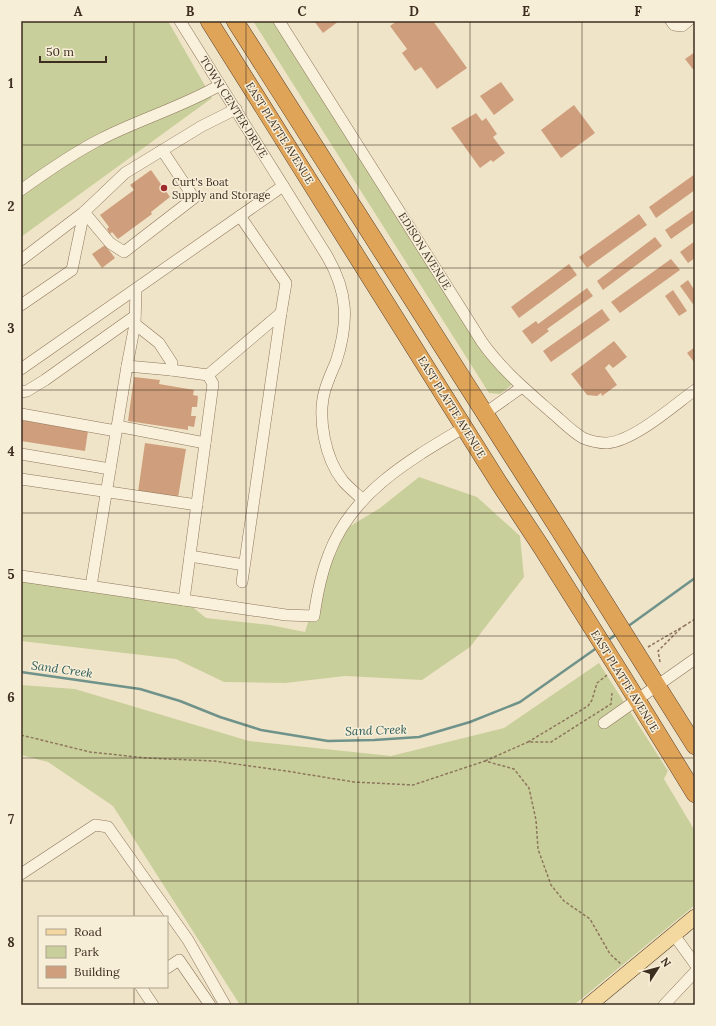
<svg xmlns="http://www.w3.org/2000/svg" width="716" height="1026" viewBox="0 0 716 1026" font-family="Lora,serif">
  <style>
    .green { fill: #c9cf9b }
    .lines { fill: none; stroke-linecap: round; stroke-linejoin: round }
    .stream { stroke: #6f938a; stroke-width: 2.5 }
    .building { fill: #cf9f7d }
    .minor-casing { stroke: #8d765c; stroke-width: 12 }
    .major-casing { stroke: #5b4430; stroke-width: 16 }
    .highway-casing { stroke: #5b4430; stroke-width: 18 }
    .path { stroke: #8d765c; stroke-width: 1.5; stroke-dasharray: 3 2; stroke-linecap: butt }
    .minor { stroke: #faf1dc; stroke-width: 11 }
    .major { stroke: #f3d9a0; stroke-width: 15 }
    .highway { stroke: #e0a458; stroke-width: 17 }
    .highway-bridge-casing { stroke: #5b4430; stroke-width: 18; stroke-linecap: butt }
    .highway-bridge { stroke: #e0a458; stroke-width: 17 }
    .grid { fill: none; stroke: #3d2e20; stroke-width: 1; stroke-opacity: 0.55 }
    .poi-dot { fill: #9e2a2b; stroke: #f7eed8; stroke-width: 1.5 }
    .labels { text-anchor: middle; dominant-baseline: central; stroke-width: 3; stroke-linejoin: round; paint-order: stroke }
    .street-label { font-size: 11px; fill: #3d2e20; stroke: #f7eed8 }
    .poi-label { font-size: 11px; fill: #3d2e20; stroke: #f7eed8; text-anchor: start }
    .water-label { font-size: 12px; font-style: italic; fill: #2f5d5a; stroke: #f7eed8 }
    .neatline { fill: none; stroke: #3d2e20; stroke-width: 1.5 }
    .grid-label { font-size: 13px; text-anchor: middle; font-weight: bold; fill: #3d2e20 }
  </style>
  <rect width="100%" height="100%" fill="#f0e4c8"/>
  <g class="green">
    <polygon points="21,21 168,21 212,98 21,237"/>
    <polygon points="253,21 276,21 513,384 500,394 489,393"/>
    <polygon points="419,477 477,497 520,536 524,577 470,647 422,680 345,676 285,683 224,682 176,659 21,641 21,576 184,600 206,618 270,625 305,632 319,587 339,533 380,508"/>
    <polygon points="599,663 668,771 664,779 695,831 695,905 574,1005 240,1005 113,806 48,762 21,755 21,685 75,689 249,741 391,756 504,728"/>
  </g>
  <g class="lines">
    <g class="stream">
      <polyline points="627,627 695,578"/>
      <polyline points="607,641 618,633"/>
      <polyline points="21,672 140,689 180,701 220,717 261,730 328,741 374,740 419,737 470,722 520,702 598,647"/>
    </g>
  </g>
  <g class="building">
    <polygon points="314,21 339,21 323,33"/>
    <polygon points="397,21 433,21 467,68 437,89 421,67 415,71 402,53 407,49 390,26"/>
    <polygon points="695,52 695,72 685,59"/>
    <polygon points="501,82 514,100 494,115 480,96"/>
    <polygon points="574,105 595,133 561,158 541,130"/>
    <polygon points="476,113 482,121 486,118 497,134 493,137 505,153 493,162 491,160 480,168 451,128"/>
    <polygon points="151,170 170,197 151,212 152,214 118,239 112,232 110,234 107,229 109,227 100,215 134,190 130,185"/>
    <polygon points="695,174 695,190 656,218 649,207"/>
    <polygon points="695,209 695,222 671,239 665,230"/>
    <polygon points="639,214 647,225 587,268 579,257"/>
    <polygon points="655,237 662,246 603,290 597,281"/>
    <polygon points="695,241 695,258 688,263 680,252"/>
    <polygon points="105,245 115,258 102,268 92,254"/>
    <polygon points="671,259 680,270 620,313 611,302"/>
    <polygon points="569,264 577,275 519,318 511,307"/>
    <polygon points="688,280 695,291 695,307 680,286"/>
    <polygon points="587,288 593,296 547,329 549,331 532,344 522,331 536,321 538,324"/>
    <polygon points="673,290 687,311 679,316 665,296"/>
    <polygon points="602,309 610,320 551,362 543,351"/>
    <polygon points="614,341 627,357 613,368 609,364 605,368 617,385 602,396 601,393 597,396 587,395 571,374"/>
    <polygon points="695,347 695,361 694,362 687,353"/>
    <polygon points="134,377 160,380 159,384 194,390 193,395 198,396 197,407 192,407 191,416 196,416 194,427 188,426 188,430 128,421"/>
    <polygon points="21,420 88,431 85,451 21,441"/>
    <polygon points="145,443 186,449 178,498 138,492"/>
  </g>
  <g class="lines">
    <g class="minor-casing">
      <g id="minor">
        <path d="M180 21 327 256C348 292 349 322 336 362 332 371 328 380 325 390 317 417 325 459 343 481 349 488 357 494 363 500"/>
        <path d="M279 21 482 342C501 369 526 390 550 411 561 420 571 431 583 438 590 441 600 443 607 443 634 441 673 406 695 390"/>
        <polyline points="671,21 674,25 682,26 688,21"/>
        <path d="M21 190C46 172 73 153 101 139 140 119 182 107 220 85"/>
        <polyline points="84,212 110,243 124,252 194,198 162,150"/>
        <polyline points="240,216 286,283 281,313"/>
        <polyline points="21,260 84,212 125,173 202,126 236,109"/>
        <polyline points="136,289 135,324 159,343 172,363 171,370"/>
        <polyline points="21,305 72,270 84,212"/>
        <polyline points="127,366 135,324"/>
        <polyline points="21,369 283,186"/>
        <polyline points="208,375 281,313 242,582"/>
        <polyline points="21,392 27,391 45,380 135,316"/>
        <polyline points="21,414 116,431"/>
        <polyline points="484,414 522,387"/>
        <polyline points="117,426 205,443"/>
        <polyline points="21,454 110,469"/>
        <polyline points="21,479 197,505"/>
        <polyline points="190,556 244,565"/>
        <path d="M21 576 286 615 314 616C317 595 321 574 329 554 352 492 411 459 465 427"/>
        <polyline points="91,586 127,366 171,370 208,375 213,384 184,600"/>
        <polyline points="604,723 695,659"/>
        <polyline points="21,874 95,825 108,827 188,940 225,1005"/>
        <polyline points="674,935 695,964"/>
        <polyline points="167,968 179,960 210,1005"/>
        <polyline points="141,987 153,1005"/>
        <polyline points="664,1005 695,972"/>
      </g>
    </g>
    <g class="major-casing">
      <polyline id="major" points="589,1005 695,917"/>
    </g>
    <g class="highway-casing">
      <g id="highway">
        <polyline points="209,21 499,483 540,545"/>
        <polyline points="235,21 561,533"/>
        <polyline points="644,665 695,746"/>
        <polyline points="623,677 695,794"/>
      </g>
    </g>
    <g class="path">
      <polyline points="684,626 695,619"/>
      <polyline points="648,647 684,626"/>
      <polyline points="660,662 658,651 681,628"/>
      <polyline points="607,675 597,683 592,700 588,706 528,742 551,742 611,704 612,693"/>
      <polyline points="21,735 90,752 146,758 214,761 286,771 354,782 413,785 485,761 514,769 529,788 536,820 538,849 551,885 564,901 590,919 610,954 621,964"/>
      <polyline points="485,761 528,742"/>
    </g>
    <use href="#minor" class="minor"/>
    <use href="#major" class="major"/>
    <use href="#highway" class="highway"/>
    <g class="highway-bridge-casing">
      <g id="highway-bridge">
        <polyline points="561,533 644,665"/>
        <polyline points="540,545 623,677"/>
      </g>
    </g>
    <use href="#highway-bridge" class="highway-bridge"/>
  </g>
  <path class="grid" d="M134 21V917M246 21V1005M358 21V1005M470 21V1005M582 21V1005M21 145H695M21 268H695M21 390H695M21 513H695M21 636H695M21 758H695M21 881H695M134 987V1005"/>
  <circle class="poi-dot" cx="164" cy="188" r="4"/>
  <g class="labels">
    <g class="street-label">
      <text transform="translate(234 107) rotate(58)">TOWN CENTER DRIVE</text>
      <text transform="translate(280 133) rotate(58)">EAST PLATTE AVENUE</text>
      <text transform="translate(425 251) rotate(58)">EDISON AVENUE</text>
      <text transform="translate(452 407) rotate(58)">EAST PLATTE AVENUE</text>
      <text transform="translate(625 681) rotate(58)">EAST PLATTE AVENUE</text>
    </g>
    <g class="poi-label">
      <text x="172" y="182">Curt's Boat<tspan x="172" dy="13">Supply and Storage</tspan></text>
    </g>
    <g class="water-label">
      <text transform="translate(62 669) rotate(8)">Sand Creek</text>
      <text transform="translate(376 730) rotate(-2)">Sand Creek</text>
    </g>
  </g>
  <rect width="716" height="1026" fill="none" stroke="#f7eed8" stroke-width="44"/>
  <rect x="38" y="916" width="130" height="72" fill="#f7eed8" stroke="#ada18e"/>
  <rect x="46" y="929" width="20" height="6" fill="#f3d9a0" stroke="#ada18e"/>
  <text x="74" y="936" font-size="12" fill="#3d2e20">Road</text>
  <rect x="46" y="946" width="20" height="12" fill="#c9cf9b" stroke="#ada18e"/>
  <text x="74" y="956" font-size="12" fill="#3d2e20">Park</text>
  <rect x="46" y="966" width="20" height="12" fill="#cf9f7d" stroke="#ada18e"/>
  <text x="74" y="976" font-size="12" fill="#3d2e20">Building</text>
  <g transform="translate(658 968) rotate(54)" stroke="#f7eed8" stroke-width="3" paint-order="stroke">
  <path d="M0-3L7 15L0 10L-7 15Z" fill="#3d2e20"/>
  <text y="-6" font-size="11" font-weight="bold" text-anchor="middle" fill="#3d2e20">N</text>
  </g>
  <path d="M40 56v6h66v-6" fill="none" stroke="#3d2e20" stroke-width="2"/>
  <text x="46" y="56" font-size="12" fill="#3d2e20" stroke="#f7eed8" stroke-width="3" paint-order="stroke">50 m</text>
  <rect x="22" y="22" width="672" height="982" class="neatline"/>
  <g class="grid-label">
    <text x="78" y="16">A</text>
    <text x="190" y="16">B</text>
    <text x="302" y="16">C</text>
    <text x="414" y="16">D</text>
    <text x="526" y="16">E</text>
    <text x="638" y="16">F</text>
    <text x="11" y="88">1</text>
    <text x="11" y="211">2</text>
    <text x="11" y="333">3</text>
    <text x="11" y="456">4</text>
    <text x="11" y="579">5</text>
    <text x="11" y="702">6</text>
    <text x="11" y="824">7</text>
    <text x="11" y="947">8</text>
  </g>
</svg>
